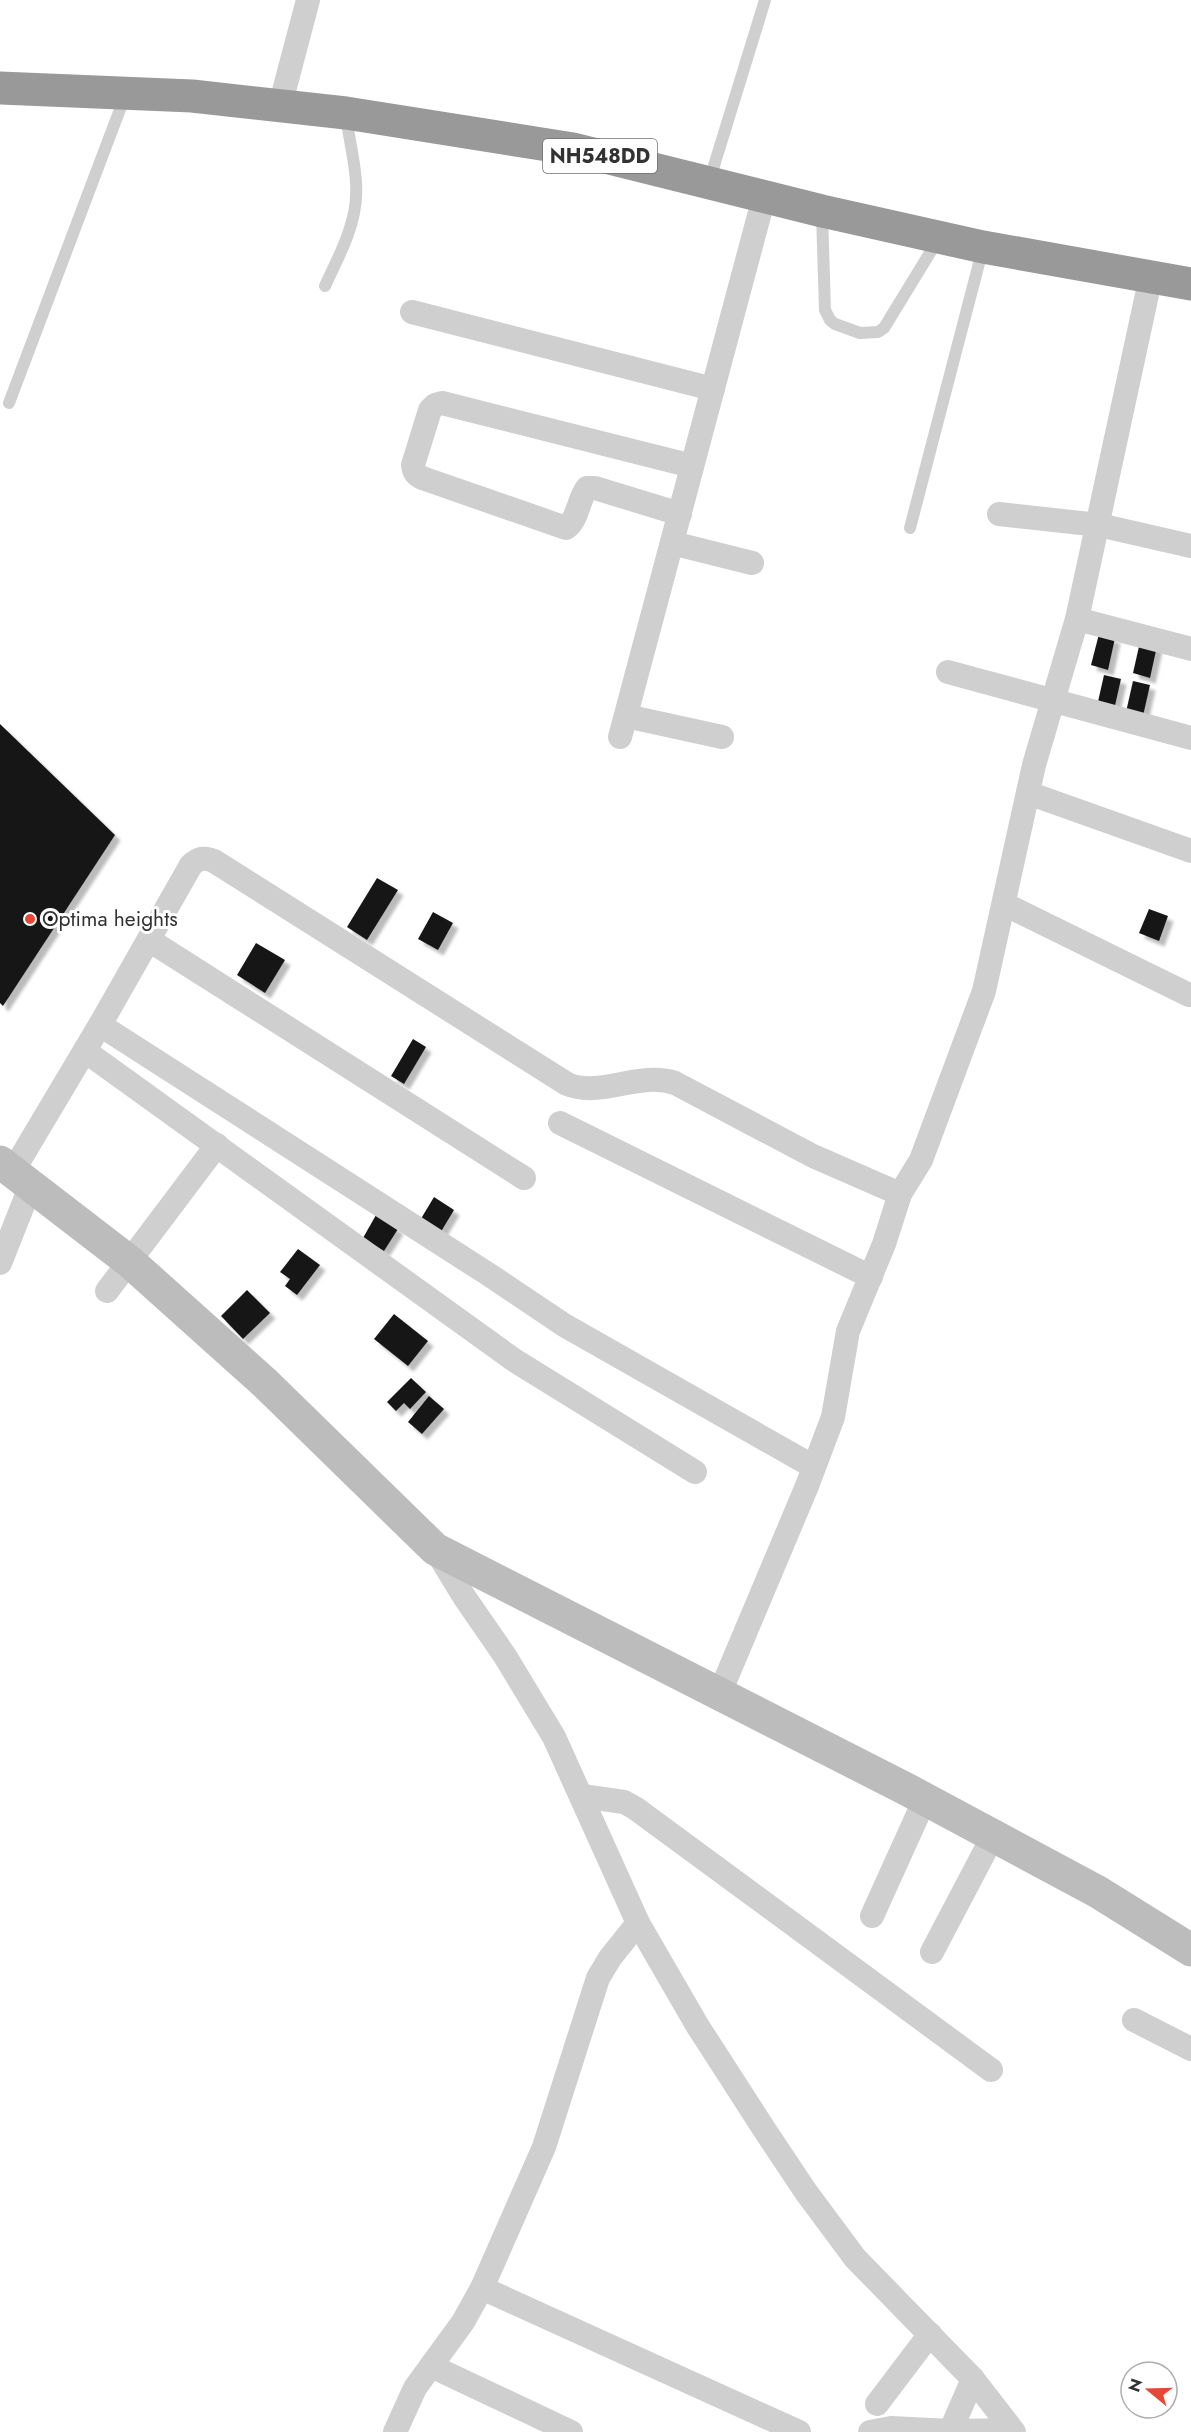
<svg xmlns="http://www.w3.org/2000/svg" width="1191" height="2432" viewBox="0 0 1191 2432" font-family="Jost,sans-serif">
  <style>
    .building { fill: #191919; filter: url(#shadow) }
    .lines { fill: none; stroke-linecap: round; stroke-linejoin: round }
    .lane { stroke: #cfcfcf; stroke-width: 12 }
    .street { stroke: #cfcfcf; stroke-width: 24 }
    .secondary { stroke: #bcbcbc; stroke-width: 33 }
    .highway { stroke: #999; stroke-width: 33 }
    .poi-dot { fill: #e74736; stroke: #fff; stroke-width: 2 }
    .labels { text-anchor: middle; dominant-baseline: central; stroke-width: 6; stroke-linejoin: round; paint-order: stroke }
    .shield { fill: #fff; stroke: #707070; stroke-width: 1.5 }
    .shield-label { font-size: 20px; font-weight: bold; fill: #323232 }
    .poi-label { font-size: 21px; fill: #323232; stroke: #fff; text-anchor: start }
  </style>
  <defs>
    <filter id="shadow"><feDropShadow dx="5.5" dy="5.5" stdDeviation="1.5" flood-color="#0004"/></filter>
  </defs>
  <rect width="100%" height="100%" fill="#fff"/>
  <g class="building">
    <polygon points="1099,634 1115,638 1108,670 1091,665"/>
    <polygon points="1140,642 1157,646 1150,678 1133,673"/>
    <polygon points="1104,675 1121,679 1114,710 1097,706"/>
    <polygon points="1133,681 1150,685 1143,716 1126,712"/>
    <polygon points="0,724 115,835 3,1006 0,1003"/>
    <polygon points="377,878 398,890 367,940 347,927"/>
    <polygon points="1149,909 1168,916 1159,941 1139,933"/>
    <polygon points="433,912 453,923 438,950 418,939"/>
    <polygon points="256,943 285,960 265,993 237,975"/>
    <polygon points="413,1039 426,1047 404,1084 391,1076"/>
    <polygon points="434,1197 454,1210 439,1235 419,1222"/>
    <polygon points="376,1215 398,1229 384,1251 363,1238"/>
    <polygon points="298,1249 320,1265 297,1295 285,1286 290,1279 280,1272"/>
    <polygon points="247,1290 270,1313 243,1339 221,1316"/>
    <polygon points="394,1314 428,1341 408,1366 374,1339"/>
    <polygon points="411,1378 426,1392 410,1409 404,1403 396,1411 387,1402"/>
    <polygon points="429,1396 444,1409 422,1434 408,1422"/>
  </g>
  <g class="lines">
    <g class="lane">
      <polyline points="709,182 765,0"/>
      <polyline points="822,214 825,310 830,320 835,324 860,333 878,332 884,328 939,238"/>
      <path d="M325 286C336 262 349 238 354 213 361 182 350 147 346 116"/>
      <polyline points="9,403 125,96"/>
      <polyline points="910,528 983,248"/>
    </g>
    <g class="street">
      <polyline points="280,106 308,0"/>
      <polyline points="412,312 713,389"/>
      <path d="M680 514 595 488H587C578 500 578 520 566 528L428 480C419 477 414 475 413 465L430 410 435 405 442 403 692 466"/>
      <polyline points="999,514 1099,525 1191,546"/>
      <polyline points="672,543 752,563"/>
      <polyline points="1077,619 1191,649"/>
      <polyline points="948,672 1191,738"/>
      <polyline points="626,716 722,737"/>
      <polyline points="620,737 764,197"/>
      <polyline points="1028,793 1191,851"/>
      <polyline points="1004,904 1189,995"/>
      <polyline points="149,940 524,1178"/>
      <polyline points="100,1025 488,1274 564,1325 814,1467"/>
      <polyline points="85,1051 514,1360 695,1472"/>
      <polyline points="560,1123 871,1277"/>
      <path d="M13 1171 100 1025 191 865C199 858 204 857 214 861L567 1084C601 1098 639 1071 675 1083L813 1156 900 1194"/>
      <polyline points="0,1263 31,1185"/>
      <polyline points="107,1291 217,1145"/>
      <polyline points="435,1549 465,1598 505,1656 554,1737 638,1923 697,2025 764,2129 806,2192 855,2258 973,2379 1014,2432"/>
      <polyline points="719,1695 807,1486 833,1417 848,1331 884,1244 900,1194 921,1160 984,991 1034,765 1077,619 1151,276"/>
      <polyline points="582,1796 624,1802 635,1808 991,2070"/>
      <polyline points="872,1916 925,1799"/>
      <polyline points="932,1952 993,1836"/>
      <polyline points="1134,2020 1191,2049"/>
      <polyline points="482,2288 799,2432"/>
      <polyline points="431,2366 571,2432"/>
      <polyline points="877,2404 930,2334"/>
      <polyline points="395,2432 415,2388 463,2322 482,2288 544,2147 598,1978 610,1958 638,1923"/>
      <polyline points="870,2432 891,2428 951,2431 1012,2430"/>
      <polyline points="950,2432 973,2379"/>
    </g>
    <polyline class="secondary" points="0,1162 130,1262 265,1383 435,1549 908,1790 1098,1892 1191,1950"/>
    <polyline class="highway" points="0,88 192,96 346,113 573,149 822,211 983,247 1191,284"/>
  </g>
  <circle class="poi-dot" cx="30" cy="919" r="6"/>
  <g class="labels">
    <rect class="shield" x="543" y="139" width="114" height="34" rx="4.5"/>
    <g class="shield-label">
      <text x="600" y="156">NH548DD</text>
    </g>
    <g class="poi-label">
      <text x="42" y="919">Optima heights</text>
    </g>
  </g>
  <g transform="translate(1149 2390) rotate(289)"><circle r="28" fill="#ffffff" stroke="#adadad" stroke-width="1.5"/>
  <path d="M0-4.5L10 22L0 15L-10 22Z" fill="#e74736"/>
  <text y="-9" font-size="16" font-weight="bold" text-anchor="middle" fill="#323232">N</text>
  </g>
</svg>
